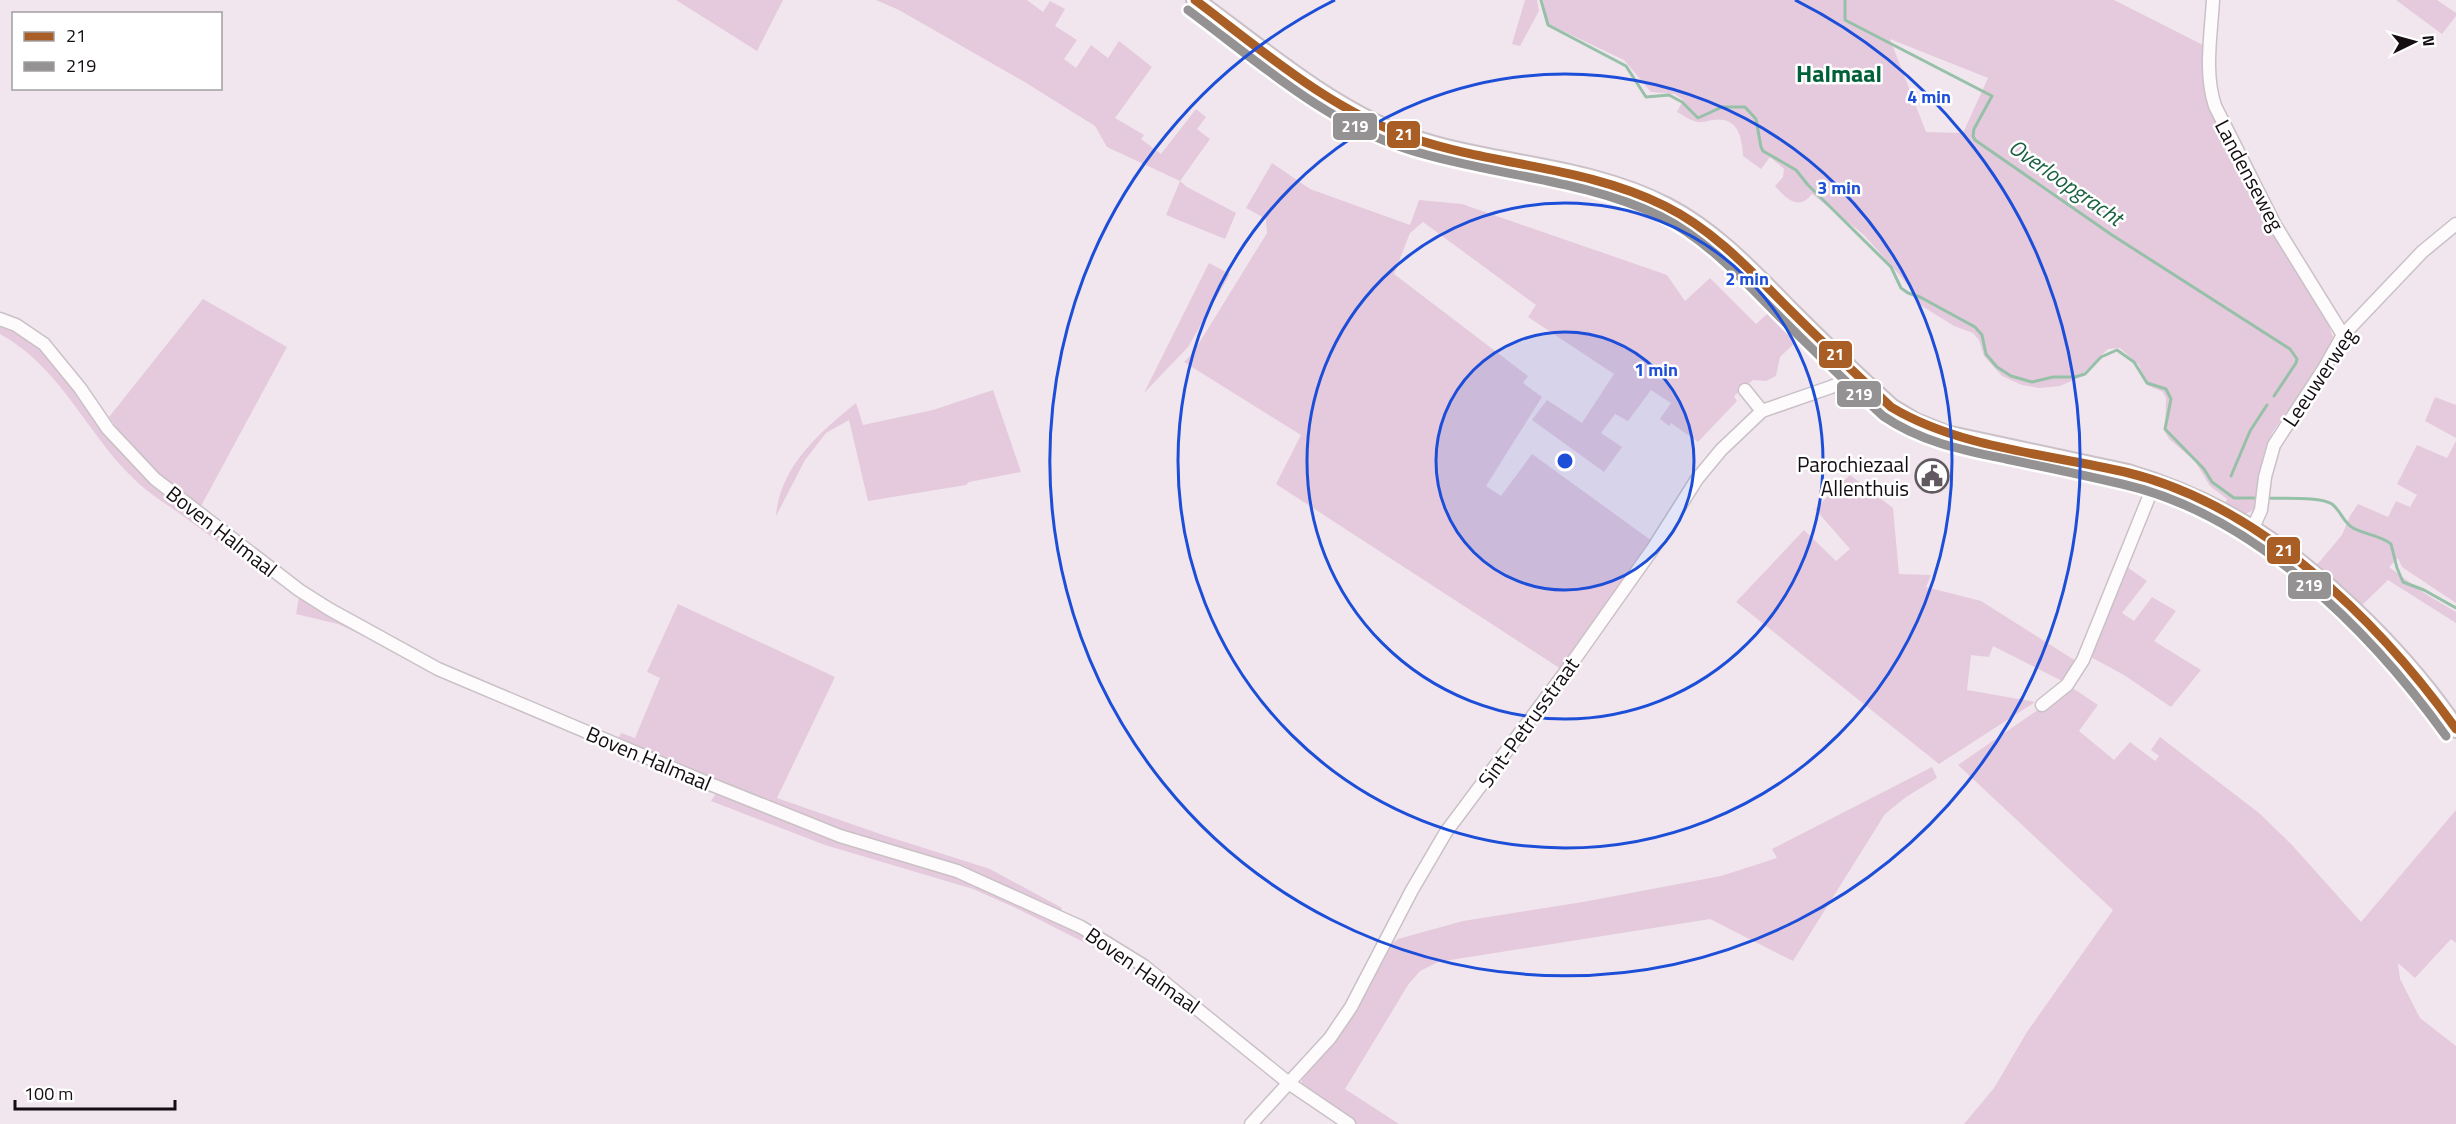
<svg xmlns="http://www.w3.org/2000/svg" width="2456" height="1124" viewBox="0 0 2456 1124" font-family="'Titillium Web',sans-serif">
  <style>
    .green { fill: #e4cadc; fill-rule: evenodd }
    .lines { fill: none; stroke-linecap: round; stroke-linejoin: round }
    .stream { stroke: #97c0a9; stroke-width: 3 }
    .street-casing { stroke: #cac1c7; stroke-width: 15 }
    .secondary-casing { stroke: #cac1c7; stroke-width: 20 }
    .street { stroke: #fdfbfc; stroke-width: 12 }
    .secondary { stroke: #fdfbfc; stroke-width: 16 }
    .bus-1-casing { stroke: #fff; stroke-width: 14 }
    .bus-2-casing { stroke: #fff; stroke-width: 14 }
    .bus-1 { stroke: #a85e24; stroke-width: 9 }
    .bus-2 { stroke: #959294; stroke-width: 9 }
    .ring { fill: none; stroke: #1d4ed8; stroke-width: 3 }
    .labels { text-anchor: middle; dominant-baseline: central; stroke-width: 5; stroke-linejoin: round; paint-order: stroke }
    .street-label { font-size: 21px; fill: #140d12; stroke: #fff }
    .poi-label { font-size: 21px; fill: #140d12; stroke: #fff; text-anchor: end }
    .water-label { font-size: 22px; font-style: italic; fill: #196140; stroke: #fff }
    .quarter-label { font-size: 24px; font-weight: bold; fill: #00603a; stroke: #fff }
    .centre { fill: #1d4ed8; stroke: #fff; stroke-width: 3 }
    .ring-label { font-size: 18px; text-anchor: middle; font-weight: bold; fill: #1d4ed8; stroke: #fff; stroke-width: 5; stroke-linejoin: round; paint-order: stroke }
    .line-badge { stroke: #fff; stroke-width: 2 }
    .badge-label { font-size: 16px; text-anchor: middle; font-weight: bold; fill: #fff }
  </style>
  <rect width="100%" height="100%" fill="#f1e6ee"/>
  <g class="green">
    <polygon points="676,0 783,0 757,51"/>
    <polygon points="876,0 1027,0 1043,12 1050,1 1065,9 1055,26 1077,40 1064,59 1076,68 1091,45 1108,58 1119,41 1152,67 1115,118 1144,135 1141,139 1161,154 1196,109 1206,117 1197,129 1210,139 1180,181 1187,187 1236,213 1225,239 1166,215 1180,181 1107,147 1095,126 1023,81 899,10"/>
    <polygon points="1525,0 1537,0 1539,11 1520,46 1512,44"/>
    <path d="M1543 0H2114L2203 45 2204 87 2208 108 2325 315 2333 337 2324 359 2272 433 2264 453 2254 510 2243 515 2225 504 2227 499 2210 486 2195 461 2169 439 2165 432 2166 398 2163 392 2147 385 2139 365 2120 348 2108 349 2078 378 2060 386 2039 388 2022 385 2002 376 1984 356 1979 340 1973 333 1954 326 1922 306 1903 279 1864 235 1812 194C1798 212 1785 197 1775 186L1783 177 1784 169 1770 157 1761 169 1743 156C1742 135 1737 116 1712 120 1707 121 1703 123 1698 122 1691 121 1684 116 1677 112L1683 100 1675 94 1651 92 1624 60 1548 24ZM1890 39 1988 78 1963 133 1926 132Z"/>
    <polygon points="2396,0 2437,0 2456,13 2456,16 2442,34"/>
    <polygon points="1272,163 1310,189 1410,225 1419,200 1462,204 1667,275 1685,301 1710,278 1756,324 1775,307 1803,335 1780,357 1776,376 1766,381 1753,380 1734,396 1737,401 1698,442 1671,423 1669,426 1660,419 1671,403 1651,390 1628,421 1615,414 1601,433 1622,447 1604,472 1532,420 1547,400 1582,423 1614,374 1528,317 1536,305 1423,222 1410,233 1394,274 1528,376 1523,383 1542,397 1486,486 1501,496 1532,454 1652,541 1561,669 1276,484 1301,435 1184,362 1193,353 1267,233 1266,219 1246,208"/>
    <polygon points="1209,263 1230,274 1188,347 1144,393"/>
    <polygon points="203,299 287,347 200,508 137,454 109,417"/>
    <path d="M0 322 37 343 162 489 401 653 338 624 296 614 299 597C259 571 221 544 183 516 167 504 149 494 135 480 87 435 61 367 0 334Z"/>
    <path d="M993 390 1021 472 969 482 966 485 868 501 849 420 826 433 805 460 776 516C780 466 820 432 856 403L863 425 933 410Z"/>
    <polygon points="2435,397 2456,405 2456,438 2425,421"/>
    <polygon points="2456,441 2456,603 2402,567 2398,558 2389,567 2424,593 2456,612 2456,623 2388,580 2361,606 2316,566 2342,535 2350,516 2358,504 2388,517 2396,501 2410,507 2417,495 2397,484 2417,445 2447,458"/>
    <polygon points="1850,475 1893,508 1899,574 1931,575 1926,587 1981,601 2076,661 2064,682 1993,646 1989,657 1971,655 1967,690 2035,702 1939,764 1736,602 1804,530 1836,561 1850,549 1815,509"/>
    <polygon points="2127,567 2147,581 2122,613 2134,621 2152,597 2176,611 2154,641 2201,670 2171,707 2124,675 2089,656"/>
    <polygon points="678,604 835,677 777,798 883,835 990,869 1062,908 1060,913 955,875 1068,923 1147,974 1020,910 973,889 825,845 711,801 721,785 618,739 621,733 635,738 660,678 647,672"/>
    <polygon points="2071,687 2098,705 2079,731 2114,760 2130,742 2155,761 2159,756 2151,750 2160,737 2259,813 2292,845 2361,922 2456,810 2456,943 2451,939 2415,978 2398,963 2400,979 2420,1018 2456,1046 2456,1124 1964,1124 1994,1088 2027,1032 2113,910 1958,765"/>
    <polygon points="1932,767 1937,778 1906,797 1885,814 1793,961 1710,919 1438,962 1420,971 1408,985 1345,1089 1399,1124 1354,1124 1302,1085 1302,1080 1353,1012 1387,948 1398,939 1463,921 1583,902 1721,876 1777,858 1772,849"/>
  </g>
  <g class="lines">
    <g class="stream">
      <polyline points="1541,0 1548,25 1626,66 1646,97 1669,95 1682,102 1698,118 1722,107 1745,107 1756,119 1761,147 1763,151 1796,170 1808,185 1891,267 1901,288 1908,293 1920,297 1975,327 1982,335 1986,354 1997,367 2011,376 2032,382 2053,377 2075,377 2085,374 2101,357 2117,350 2134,362 2147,383 2166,389 2171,399 2165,429 2204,469 2212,482 2234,498 2256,498"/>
      <polyline points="1845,0 1845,20 1992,96 1974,129 1973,136 1975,140 2112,235 2290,349 2297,359 2296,363 2274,396"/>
      <polyline points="2231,476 2250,431 2267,405"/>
      <path d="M2267 498C2283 499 2320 496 2332 504 2341 511 2343 522 2353 528 2366 535 2380 535 2391 544L2397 568 2403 582 2424 590 2456 608"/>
    </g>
    <g class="street-casing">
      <g id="street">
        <path d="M2213 0C2211 35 2204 73 2215 106L2275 225 2343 335"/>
        <polyline points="0,319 16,325 44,344 80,388 108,429 155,479 299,590 329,609 438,669 710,784 840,836 957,871 1081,927 1144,966 1290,1084 1349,1124"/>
        <polyline points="1745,390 1762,411"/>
        <polyline points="2252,530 2261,510 2265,477 2274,445 2325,367 2343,335 2422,252 2456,224"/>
        <polyline points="2042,705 2067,685 2083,660 2155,482"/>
        <polyline points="1251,1124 1330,1038 1351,1007 1412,890 1446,832 1567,670 1654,547 1697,479 1721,450 1762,411 1831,387 1845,381 1855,373"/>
      </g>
    </g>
    <g class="secondary-casing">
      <path id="secondary" d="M1195 0C1260 47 1335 113 1412 138 1495 166 1587 165 1666 206 1713 230 1750 269 1787 307 1821 341 1856 375 1891 407L1916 422 1946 434 2128 473C2161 483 2194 496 2225 513 2308 557 2404 651 2456 729"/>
    </g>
    <use href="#street" class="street"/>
    <use href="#secondary" class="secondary"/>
    <g class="bus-1-casing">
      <path id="bus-1" d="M1195 0C1263 51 1330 110 1412 138 1495 166 1585 166 1665 206 1714 230 1752 272 1790 310 1823 343 1857 375 1891 407 1959 448 2048 454 2125 472 2260 504 2378 620 2456 729"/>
    </g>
    <g class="bus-2-casing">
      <path id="bus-2" d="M1188 10C1257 61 1326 123 1410 150 1492 176 1581 178 1660 216 1708 240 1744 281 1781 318 1814 351 1848 384 1883 416 1921 442 1962 450 2006 459 2045 467 2083 475 2122 484 2254 514 2370 630 2446 736"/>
    </g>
    <use href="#bus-1" class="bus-1"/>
    <use href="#bus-2" class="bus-2"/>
  </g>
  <circle cx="1565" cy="461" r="129" fill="#1d4ed8" fill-opacity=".12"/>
  <g class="ring">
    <circle cx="1565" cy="461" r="129"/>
    <circle cx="1565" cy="461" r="258"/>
    <circle cx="1565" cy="461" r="387"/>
    <path d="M1795 0A515 515 0 1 1 1335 0"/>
  </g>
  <defs>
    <g id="civic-ring" transform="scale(1.725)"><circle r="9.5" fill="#fff" stroke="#61595f" stroke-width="1.5"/><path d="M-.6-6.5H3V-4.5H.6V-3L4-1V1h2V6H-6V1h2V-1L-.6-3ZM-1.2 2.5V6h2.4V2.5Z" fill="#61595f"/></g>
  </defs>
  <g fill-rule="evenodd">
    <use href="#civic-ring" x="1932" y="476"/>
  </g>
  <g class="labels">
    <g class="street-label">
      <text transform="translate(2250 175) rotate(62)">Landenseweg</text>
      <text transform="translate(2319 377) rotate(-56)">Leeuwerweg</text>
      <text transform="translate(222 531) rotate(38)">Boven Halmaal</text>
      <text transform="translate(1528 722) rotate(-54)">Sint-Petrusstraat</text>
      <text transform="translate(649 758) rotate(23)">Boven Halmaal</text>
      <text transform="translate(1143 970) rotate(35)">Boven Halmaal</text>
    </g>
    <g class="poi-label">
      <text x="1909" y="464">Parochiezaal<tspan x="1909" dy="24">Allenthuis</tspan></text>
    </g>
    <g class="water-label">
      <text transform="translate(2066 182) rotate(35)">Overloopgracht</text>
    </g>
    <g class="quarter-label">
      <text x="1839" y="73">Halmaal</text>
    </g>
  </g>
  <circle cx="1565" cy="461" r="9" class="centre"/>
  <g class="ring-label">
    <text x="1929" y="103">4 min</text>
    <text x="1839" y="194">3 min</text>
    <text x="1747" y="285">2 min</text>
    <text x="1656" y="376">1 min</text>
  </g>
  <g class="line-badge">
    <rect x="1332" y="112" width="46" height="29" rx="6" fill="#959294"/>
    <rect x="1386" y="120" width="35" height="29" rx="6" fill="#a85e24"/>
    <rect x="1818" y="340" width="35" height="29" rx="6" fill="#a85e24"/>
    <rect x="1836" y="380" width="46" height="28" rx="6" fill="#959294"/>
    <rect x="2266" y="536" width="35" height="29" rx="6" fill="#a85e24"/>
    <rect x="2287" y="571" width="45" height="29" rx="6" fill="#959294"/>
  </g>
  <g class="badge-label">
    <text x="1355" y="132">219</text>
    <text x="1404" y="140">21</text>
    <text x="1835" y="360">21</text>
    <text x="1859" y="400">219</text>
    <text x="2284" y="556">21</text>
    <text x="2309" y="591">219</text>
  </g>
  <rect x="12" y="12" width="210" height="78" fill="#ffffff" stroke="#a19ea0" stroke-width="1.5"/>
  <rect x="24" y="32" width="30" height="9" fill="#a85e24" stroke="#a19ea0" stroke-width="1.5"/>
  <text x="66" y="42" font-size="18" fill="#140d12">21</text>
  <rect x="24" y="62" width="30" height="9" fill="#959294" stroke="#a19ea0" stroke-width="1.5"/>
  <text x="66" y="72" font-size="18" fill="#140d12">219</text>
  <g transform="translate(2414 42) rotate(85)" stroke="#ffffff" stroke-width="4.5" paint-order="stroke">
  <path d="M0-4.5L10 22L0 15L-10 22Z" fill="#140d12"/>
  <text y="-9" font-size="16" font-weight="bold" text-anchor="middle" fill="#140d12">N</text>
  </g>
  <path d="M15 1100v9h160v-9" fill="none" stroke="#140d12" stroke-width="3"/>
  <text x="24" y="1100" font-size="18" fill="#140d12" stroke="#ffffff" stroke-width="4.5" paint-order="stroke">100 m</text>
</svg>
